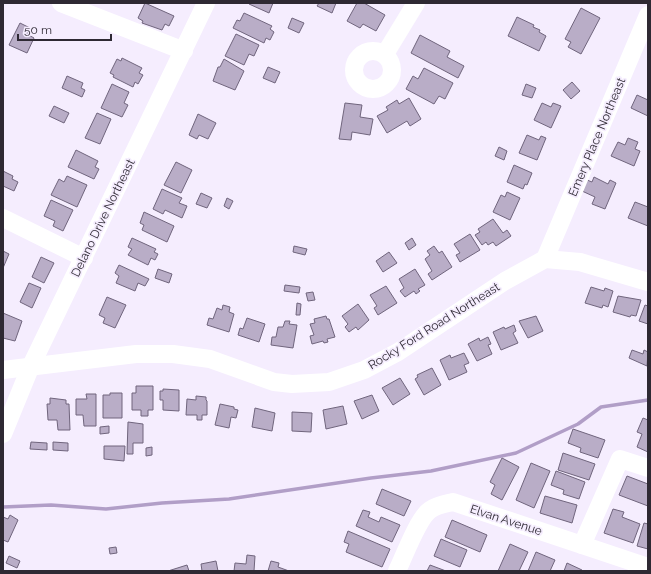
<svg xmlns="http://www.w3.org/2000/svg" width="651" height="574" viewBox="0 0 651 574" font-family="Raleway,sans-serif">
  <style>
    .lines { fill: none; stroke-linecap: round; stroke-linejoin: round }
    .stream { stroke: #b19ec7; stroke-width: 3.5 }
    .building { fill: #b9adc7; stroke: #70657d }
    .minor { stroke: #fff; stroke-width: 18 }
    .labels { text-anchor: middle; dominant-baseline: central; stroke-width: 3.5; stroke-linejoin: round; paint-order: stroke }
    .street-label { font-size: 12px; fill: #2e2933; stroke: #f5edfe }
  </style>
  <rect width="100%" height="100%" fill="#f5edfe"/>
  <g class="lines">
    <polyline class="stream" points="3,507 51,505 106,509 162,503 229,499 371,478 431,471 516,453 578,424 601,407 648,400"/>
  </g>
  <g class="building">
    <polygon points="145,3 174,16 169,26 165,24 162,30 142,23 143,21 138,18"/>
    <polygon points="250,3 273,3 269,13 249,4"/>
    <polygon points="319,3 336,3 332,13 317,6"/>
    <polygon points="357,3 364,3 385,15 376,31 363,24 360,28 347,21"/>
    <polygon points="581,8 600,18 581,54 568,47 571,42 565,39"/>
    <polygon points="244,13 272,26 270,29 274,32 270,40 266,38 264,43 233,28 237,20 240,21"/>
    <polygon points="517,17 534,25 533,27 540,30 539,32 546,36 539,51 508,36"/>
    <polygon points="292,18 304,23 299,33 288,28"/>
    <polygon points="20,23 30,28 27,34 34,38 27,53 9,45"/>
    <polygon points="236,34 259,45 254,56 249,54 244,65 225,56"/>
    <polygon points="420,35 450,51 447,57 464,66 458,78 411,53"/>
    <polygon points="122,58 142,68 139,73 143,75 138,84 135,82 133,87 113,77 114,75 110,73 117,59 121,61"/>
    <polygon points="224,59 244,71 235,90 213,81 218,67 220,67"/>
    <polygon points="268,67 280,72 275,83 263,78"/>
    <polygon points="424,68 453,83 445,99 439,96 434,104 406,89 413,76 418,79"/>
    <polygon points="67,76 83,83 81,88 85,90 82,97 62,88"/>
    <polygon points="572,82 580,91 571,99 563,90"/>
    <polygon points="112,84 129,92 124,103 128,105 122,117 101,108"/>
    <polygon points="526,84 536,88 532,98 522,95"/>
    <polygon points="637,95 648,100 648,116 631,108"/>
    <polygon points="409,98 421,119 410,126 407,121 387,133 377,116 388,110 386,107 397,100 399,104"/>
    <polygon points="345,103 362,105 360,117 373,119 370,135 352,132 351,140 339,139"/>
    <polygon points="542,103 551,107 553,103 561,106 551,128 534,120"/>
    <polygon points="54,106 69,113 64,123 49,116"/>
    <polygon points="97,113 111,119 100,144 85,138"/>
    <polygon points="198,114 216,123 208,139 199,135 197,139 189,135"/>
    <polygon points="527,135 539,140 541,136 546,138 537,160 519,153"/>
    <polygon points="628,138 638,142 635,149 640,151 634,166 611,156 618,142 625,145"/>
    <polygon points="499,147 507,151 504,160 495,156"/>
    <polygon points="76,150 98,161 95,167 99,169 94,179 68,167"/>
    <polygon points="176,162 192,170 181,193 164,185"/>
    <polygon points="514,165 532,173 527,185 525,184 523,189 507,182"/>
    <polygon points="3,171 13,176 12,179 18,182 14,191 3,186"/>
    <polygon points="67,176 87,185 77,207 51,195 59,179 64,182"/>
    <polygon points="594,177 608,184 610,180 616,183 605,209 592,204 595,197 582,191 587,180 592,182"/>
    <polygon points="162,189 182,198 179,203 187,206 182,218 165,210 163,214 153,209"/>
    <polygon points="507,192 520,198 510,220 493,212 501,195 505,197"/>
    <polygon points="201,193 212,198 207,208 196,204"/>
    <polygon points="227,198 233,201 229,209 224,206"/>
    <polygon points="51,200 73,210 63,231 53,226 55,221 44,216"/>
    <polygon points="635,202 648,207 648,226 628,218"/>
    <polygon points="144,212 174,226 167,242 142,230 144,225 140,223"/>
    <polygon points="493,219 503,233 507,230 511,236 496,246 493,242 488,245 486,242 482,245 475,235 480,232 478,229"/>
    <polygon points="470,234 480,250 460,262 456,255 460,253 454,244"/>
    <polygon points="132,238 156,249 154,252 158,254 155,260 151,258 148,265 128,255 132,249 128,247"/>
    <polygon points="412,238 416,245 409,250 405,243"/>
    <polygon points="294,246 307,249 305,255 293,252"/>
    <polygon points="434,246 439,253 442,251 452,267 432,280 428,274 432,271 425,259 430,255 427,251"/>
    <polygon points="3,251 9,254 3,268"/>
    <polygon points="389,252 397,263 383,272 376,261"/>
    <polygon points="41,257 54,263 44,283 32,277"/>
    <polygon points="119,265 149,279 145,286 138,283 135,291 116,283 119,276 115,273"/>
    <polygon points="158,269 172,274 169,283 155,278"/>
    <polygon points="415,269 425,285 418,289 420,291 416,294 414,291 405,297 400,291 404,288 399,279"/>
    <polygon points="29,283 41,288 32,308 20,302"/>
    <polygon points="285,285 300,287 299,293 284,291"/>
    <polygon points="386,286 397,303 378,315 374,308 377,306 370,295"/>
    <polygon points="591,287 604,291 605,288 613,291 608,307 603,305 602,308 585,303"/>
    <polygon points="313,292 315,300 308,301 306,293"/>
    <polygon points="618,296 641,300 636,316 631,315 630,317 613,312"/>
    <polygon points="107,297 126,305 115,328 103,323 105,318 99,315"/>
    <polygon points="297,303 301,304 300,315 296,315"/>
    <polygon points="358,304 369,320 358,330 356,327 349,332 345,327 348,324 342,316"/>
    <polygon points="223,305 230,307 229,312 234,314 229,332 207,325 209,318 213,319 217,308 222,310"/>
    <polygon points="645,305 648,306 648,324 639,321"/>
    <polygon points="3,313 22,321 15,341 3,338"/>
    <polygon points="326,316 327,319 329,319 335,337 327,339 328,342 324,343 323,341 312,344 310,336 314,335 310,324 315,323 314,319"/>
    <polygon points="536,316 543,331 528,338 519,321"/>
    <polygon points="247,318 265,324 259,342 238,335 240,328 243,329"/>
    <polygon points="285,321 290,321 289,324 297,325 293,348 271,345 272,337 276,337 278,327 283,327"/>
    <polygon points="514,325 516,331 513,333 518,343 501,350 493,332 504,327 505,329"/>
    <polygon points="488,337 491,344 488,345 492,354 477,361 468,344 479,338 480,341"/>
    <polygon points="632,350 643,354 644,350 648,352 647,366 629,358"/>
    <polygon points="464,353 469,363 464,365 467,372 449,380 440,360 450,355 451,358"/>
    <polygon points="432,368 441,385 424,395 415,379 418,377 417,375"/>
    <polygon points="400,378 410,394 393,405 382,388"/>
    <polygon points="136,386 153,386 153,410 148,410 148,416 141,416 141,410 132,410 132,393 136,393"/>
    <polygon points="163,389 179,390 179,411 163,410 163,400 160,400 160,391 163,391"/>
    <polygon points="110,393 122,393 122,418 103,418 103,395 110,395"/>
    <polygon points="86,394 96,394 96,426 84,426 83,415 76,415 76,399 87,399"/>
    <polygon points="372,395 379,411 362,419 354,401"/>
    <polygon points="196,396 206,397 206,400 207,401 207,415 202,415 202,420 197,420 197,415 186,415 187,399 196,400"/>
    <polygon points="50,398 66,400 66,404 69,404 70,430 58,430 57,420 48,420 47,404 50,404"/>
    <polygon points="220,404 234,407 234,409 238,410 236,418 231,417 229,428 215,425"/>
    <polygon points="343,406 347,424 326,429 323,410"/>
    <polygon points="255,408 275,413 272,431 252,427"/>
    <polygon points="292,412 312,413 311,432 292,431"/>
    <polygon points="643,418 648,420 648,452 637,447 642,434 637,432"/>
    <polygon points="128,422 143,424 143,443 133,443 133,454 127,454"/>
    <polygon points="109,426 109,433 100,434 100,427"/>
    <polygon points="573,429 605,440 598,458 580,452 581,448 568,443"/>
    <polygon points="31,442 47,443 47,450 30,449"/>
    <polygon points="53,442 68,443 68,451 53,450"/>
    <polygon points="104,446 125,446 124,461 104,459"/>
    <polygon points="152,447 152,455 146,456 146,448"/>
    <polygon points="563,453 595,464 589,480 558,470"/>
    <polygon points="502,458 519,467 502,500 491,494 495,485 490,482"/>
    <polygon points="531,463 550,471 534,508 516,500"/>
    <polygon points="556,471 585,482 579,499 563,494 564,490 551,485"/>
    <polygon points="627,476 648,484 648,506 619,495"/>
    <polygon points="382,489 411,501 404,516 376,504"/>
    <polygon points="545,496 577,505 572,523 540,513"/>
    <polygon points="613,509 624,512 622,517 640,524 633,543 604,533"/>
    <polygon points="363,510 370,512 368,517 379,522 381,517 400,525 392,542 356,526"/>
    <polygon points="10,515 18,520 8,542 3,540 3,517 8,519"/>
    <polygon points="452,520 487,535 480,552 445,537"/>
    <polygon points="644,523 648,524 648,549 637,546"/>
    <polygon points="348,531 390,549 382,567 346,552 349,544 344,542"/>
    <polygon points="441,539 467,550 460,567 434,556"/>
    <polygon points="510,544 528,552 519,571 498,571"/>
    <polygon points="116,547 117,553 110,554 109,548"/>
    <polygon points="536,552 555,560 550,571 528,571"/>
    <polygon points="247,555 255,556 254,571 234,571 235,563 246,564"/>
    <polygon points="9,556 20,561 17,568 6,563"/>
    <polygon points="216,561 218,571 202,571 201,564"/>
    <polygon points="271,561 279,563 278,567 289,571 268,571"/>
    <polygon points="567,563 582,570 582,571 564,571"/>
    <polygon points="187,565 189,571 168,571"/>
    <polygon points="430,565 446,571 427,571"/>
  </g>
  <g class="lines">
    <g class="minor">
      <polyline points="61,3 184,51"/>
      <circle cx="373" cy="70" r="19"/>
      <polyline points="385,54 416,3"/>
      <polyline points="3,218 84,258"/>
      <polyline points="545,259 648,15"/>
      <polyline points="3,370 136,354 173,354 210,359 274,382 292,384 329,382 364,370 398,352 505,281 545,259 580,262 648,282"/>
      <polyline points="3,434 30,368 206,3"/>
      <polyline points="582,545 620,459 648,468"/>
      <path d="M397 571C404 557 418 518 430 510 437 505 445 504 453 502L648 567"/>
    </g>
  </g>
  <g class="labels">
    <g class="street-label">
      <text transform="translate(597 137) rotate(-67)">Emery Place Northeast</text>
      <text transform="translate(103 218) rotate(-64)">Delano Drive Northeast</text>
      <text transform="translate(434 326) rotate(-32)">Rocky Ford Road Northeast</text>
      <text transform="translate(506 520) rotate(18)">Elvan Avenue</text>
    </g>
  </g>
  <rect width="651" height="574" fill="none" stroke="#2e2933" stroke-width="8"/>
  <path d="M18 34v6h93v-6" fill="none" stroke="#2e2933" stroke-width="2"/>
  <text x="24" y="34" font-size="12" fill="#2e2933" stroke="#f5edfe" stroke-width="3" paint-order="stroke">50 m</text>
</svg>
